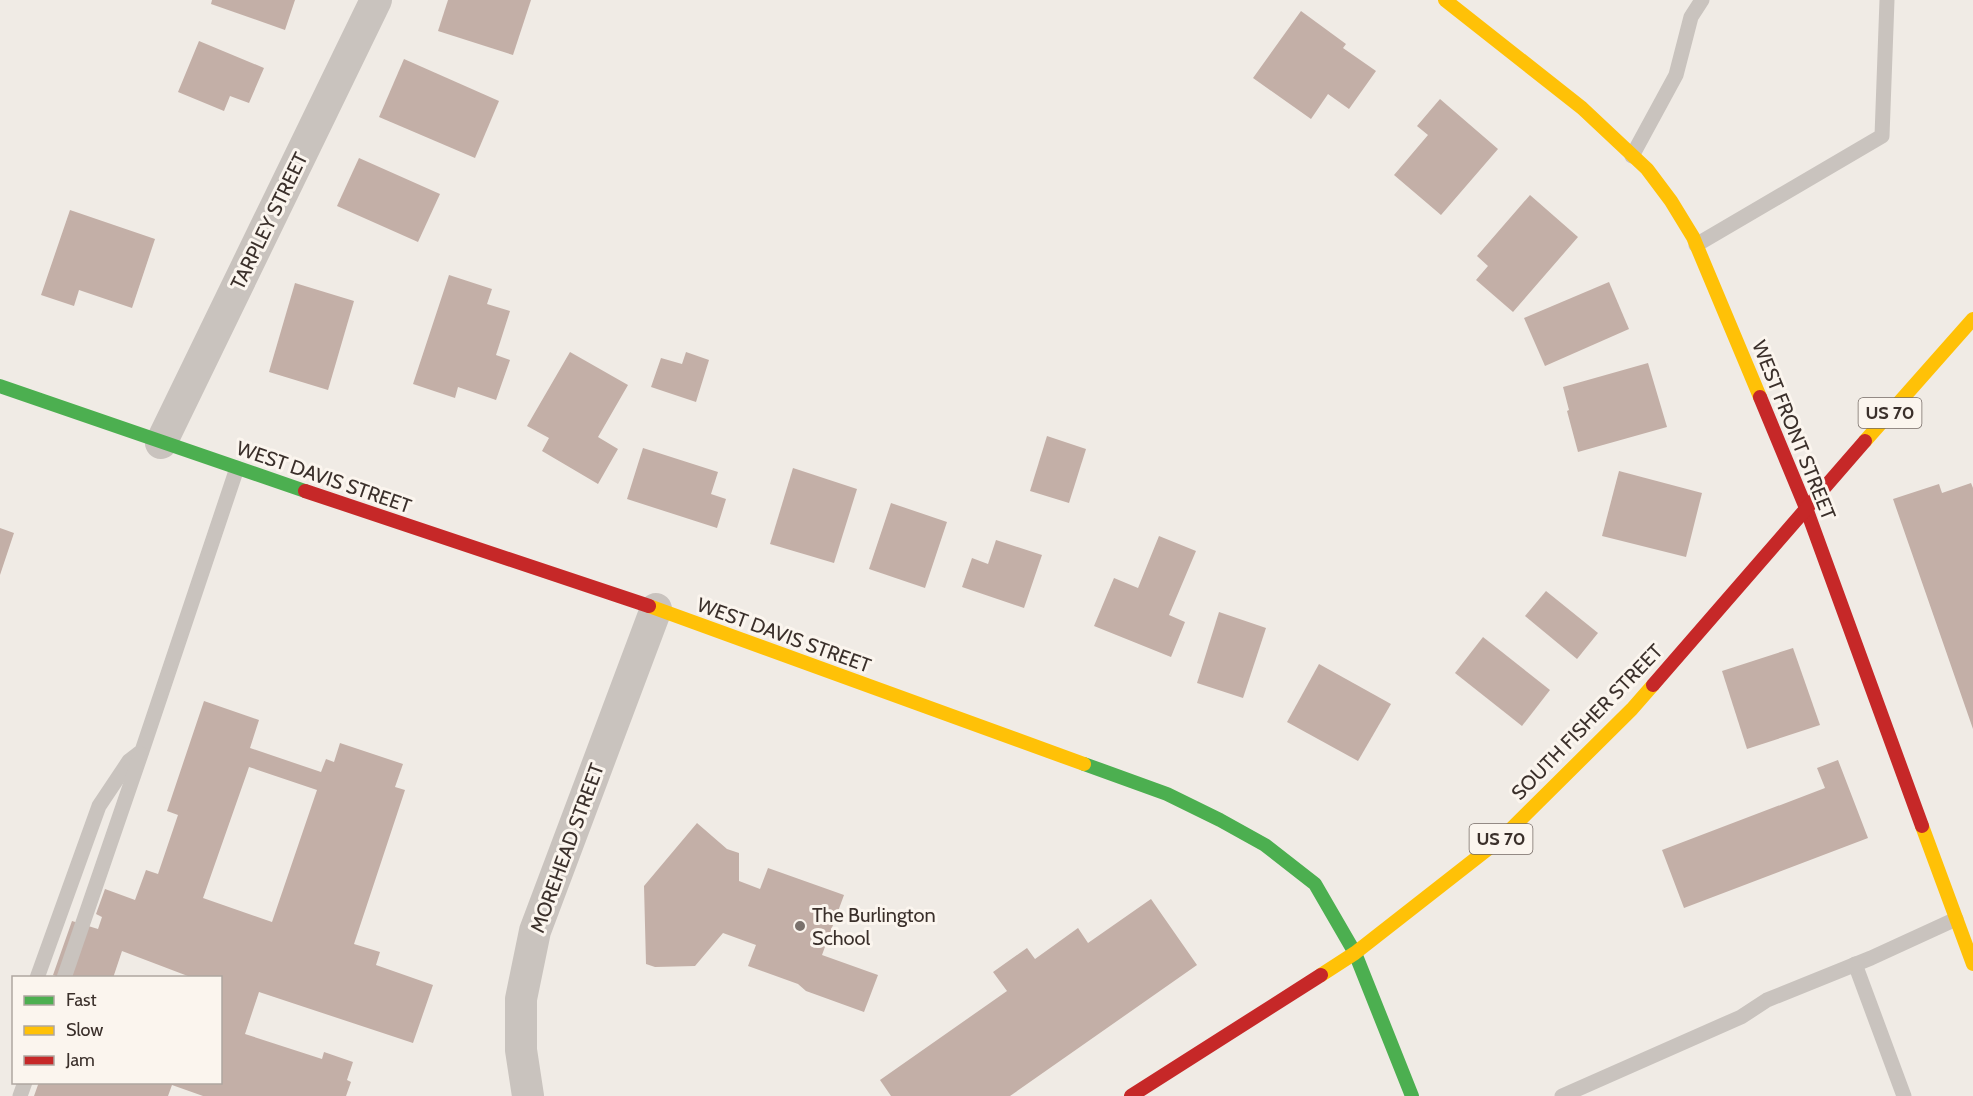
<svg xmlns="http://www.w3.org/2000/svg" width="1973" height="1096" viewBox="0 0 1973 1096" font-family="Cabin,sans-serif">
  <style>
    .building { fill: #c3afa7; fill-rule: evenodd }
    .lines { fill: none; stroke-linecap: round; stroke-linejoin: round }
    .lane { stroke: #c9c3be; stroke-width: 15 }
    .street { stroke: #c9c3be; stroke-width: 32 }
    .fast { stroke: #4caf50; stroke-width: 14 }
    .slow { stroke: #ffc107; stroke-width: 14 }
    .jam { stroke: #c62828; stroke-width: 14 }
    .poi-dot { fill: #7a716c; stroke: #fbf5ee; stroke-width: 2 }
    .labels { text-anchor: middle; dominant-baseline: central; stroke-width: 6; stroke-linejoin: round; paint-order: stroke }
    .shield { fill: #fbf5ee; stroke: #756b66; stroke-width: 1.5 }
    .shield-label { font-size: 18px; font-weight: bold; fill: #3b302b }
    .street-label { font-size: 20px; fill: #3b302b; stroke: #fbf5ee }
    .poi-label { font-size: 20px; fill: #3b302b; stroke: #fbf5ee; text-anchor: start }
  </style>
  <rect width="100%" height="100%" fill="#f0ebe5"/>
  <g class="building">
    <polygon points="212,0 295,0 285,30 211,4"/>
    <polygon points="448,0 531,0 513,55 438,31"/>
    <polygon points="1301,11 1346,44 1343,48 1376,71 1349,109 1328,94 1311,119 1253,78"/>
    <polygon points="199,41 264,68 249,103 230,96 224,111 178,92"/>
    <polygon points="404,59 499,101 475,158 379,117"/>
    <polygon points="1440,99 1498,149 1441,215 1394,175 1428,135 1417,126"/>
    <polygon points="359,158 440,194 418,242 337,206"/>
    <polygon points="1530,195 1578,237 1513,312 1476,280 1488,266 1477,256"/>
    <polygon points="70,210 155,239 132,308 79,290 74,306 41,295"/>
    <polygon points="449,275 492,289 487,304 510,311 496,355 510,360 496,400 458,387 455,398 413,384"/>
    <polygon points="1609,282 1629,329 1545,366 1524,318"/>
    <polygon points="295,283 354,301 328,390 269,372"/>
    <polygon points="570,352 628,385 598,437 618,449 598,484 542,451 549,438 527,426"/>
    <polygon points="686,352 709,360 696,402 651,387 661,358 682,364"/>
    <polygon points="1648,363 1667,427 1578,452 1567,411 1569,410 1563,387"/>
    <polygon points="1047,436 1086,449 1069,503 1030,491"/>
    <polygon points="643,448 718,472 711,494 726,499 717,528 627,499"/>
    <polygon points="793,468 857,489 834,563 770,544"/>
    <polygon points="1619,471 1702,493 1686,557 1602,536"/>
    <polygon points="1971,483 1973,488 1973,729 1893,499 1939,484 1942,493"/>
    <polygon points="891,503 947,522 925,588 869,569"/>
    <polygon points="0,528 14,533 0,575"/>
    <polygon points="1159,536 1196,551 1169,615 1185,622 1171,657 1094,626 1114,578 1138,588"/>
    <polygon points="996,540 1042,555 1024,608 962,587 972,558 988,564"/>
    <polygon points="1546,591 1598,633 1577,659 1525,616"/>
    <polygon points="1219,612 1266,628 1243,698 1197,683"/>
    <polygon points="1483,637 1550,690 1522,726 1455,673"/>
    <polygon points="1793,648 1820,725 1747,749 1722,671"/>
    <polygon points="1319,664 1391,704 1358,761 1287,722"/>
    <path d="M204 701 259 720 250 748 321 772 326 759 334 762 340 743 403 764 395 787 405 790 354 944 380 952 376 965 433 985 413 1043 259 992 245 1034 322 1059 324 1052 353 1062 347 1080 351 1082 346 1096H203L172 1085 168 1096H34L39 1082H220V978H193L122 951 113 978H62L53 975 72 921 98 929 102 917 96 914 105 889 135 900 146 870 158 874 178 815 167 811ZM249 767 317 790 272 922 203 898Z"/>
    <polygon points="1838,760 1868,838 1684,908 1662,850 1825,788 1817,768"/>
    <polygon points="697,823 727,849 739,853 739,881 760,889 768,868 844,895 822,955 878,975 864,1012 806,991 798,984 748,966 756,945 723,933 695,966 655,967 646,964 644,886"/>
    <polygon points="1151,899 1197,965 1010,1096 891,1096 880,1080 1007,991 993,972 1027,948 1035,959 1078,928 1088,943"/>
  </g>
  <g class="lines">
    <g class="lane">
      <polyline points="1632,156 1676,75 1691,17 1702,0"/>
      <polyline points="1696,245 1882,136 1887,0"/>
      <polyline points="1855,964 1904,1096"/>
      <polyline points="37,978 99,806 129,761 142,751 237,468"/>
      <polyline points="64,978 141,754"/>
      <polyline points="20,1096 25,1082"/>
      <polyline points="1562,1096 1741,1017 1767,1000 1871,958 1956,919"/>
    </g>
    <g class="street">
      <polyline points="161,443 376,0"/>
      <polyline points="528,1096 521,1050 521,999 535,931 656,609"/>
    </g>
    <g class="fast">
      <polyline points="0,386 305,491"/>
      <polyline points="1084,764 1167,794 1220,820 1265,845 1315,884 1355,953 1412,1096"/>
    </g>
    <g class="slow">
      <polyline points="1445,0 1582,108 1647,169 1671,201 1693,237 1760,397"/>
      <polyline points="1865,441 1973,319"/>
      <polyline points="649,606 1084,764"/>
      <polyline points="1922,826 1973,964"/>
      <polyline points="1321,975 1355,953 1502,838 1632,709 1653,685"/>
    </g>
    <g class="jam">
      <polyline points="1760,397 1806,508 1922,826"/>
      <polyline points="305,491 649,606"/>
      <polyline points="1653,685 1865,441"/>
      <polyline points="1131,1096 1321,975"/>
    </g>
  </g>
  <circle class="poi-dot" cx="800" cy="926" r="6"/>
  <g class="labels">
    <g class="shield">
      <rect x="1858.5" y="398" width="63" height="30" rx="4.5"/>
      <rect x="1469.5" y="824" width="63" height="30" rx="4.5"/>
    </g>
    <g class="shield-label">
      <text x="1890" y="413">US 70</text>
      <text x="1501" y="839">US 70</text>
    </g>
    <g class="street-label">
      <text transform="translate(269 221) rotate(-64)">TARPLEY STREET</text>
      <text transform="translate(1794 430) rotate(68)">WEST FRONT STREET</text>
      <text transform="translate(324 477) rotate(19)">WEST DAVIS STREET</text>
      <text transform="translate(784 635) rotate(20)">WEST DAVIS STREET</text>
      <text transform="translate(1587 722) rotate(-46)">SOUTH FISHER STREET</text>
      <text transform="translate(567 848) rotate(-70)">MOREHEAD STREET</text>
    </g>
    <g class="poi-label">
      <text x="812" y="915">The Burlington<tspan x="812" dy="23">School</tspan></text>
    </g>
  </g>
  <rect x="12" y="976" width="210" height="108" fill="#fbf5ee" stroke="#aea6a0" stroke-width="1.5"/>
  <rect x="24" y="996" width="30" height="9" fill="#4caf50" stroke="#aea6a0" stroke-width="1.5"/>
  <text x="66" y="1006" font-size="18" fill="#3b302b">Fast</text>
  <rect x="24" y="1026" width="30" height="9" fill="#ffc107" stroke="#aea6a0" stroke-width="1.5"/>
  <text x="66" y="1036" font-size="18" fill="#3b302b">Slow</text>
  <rect x="24" y="1056" width="30" height="9" fill="#c62828" stroke="#aea6a0" stroke-width="1.5"/>
  <text x="66" y="1066" font-size="18" fill="#3b302b">Jam</text>
</svg>
